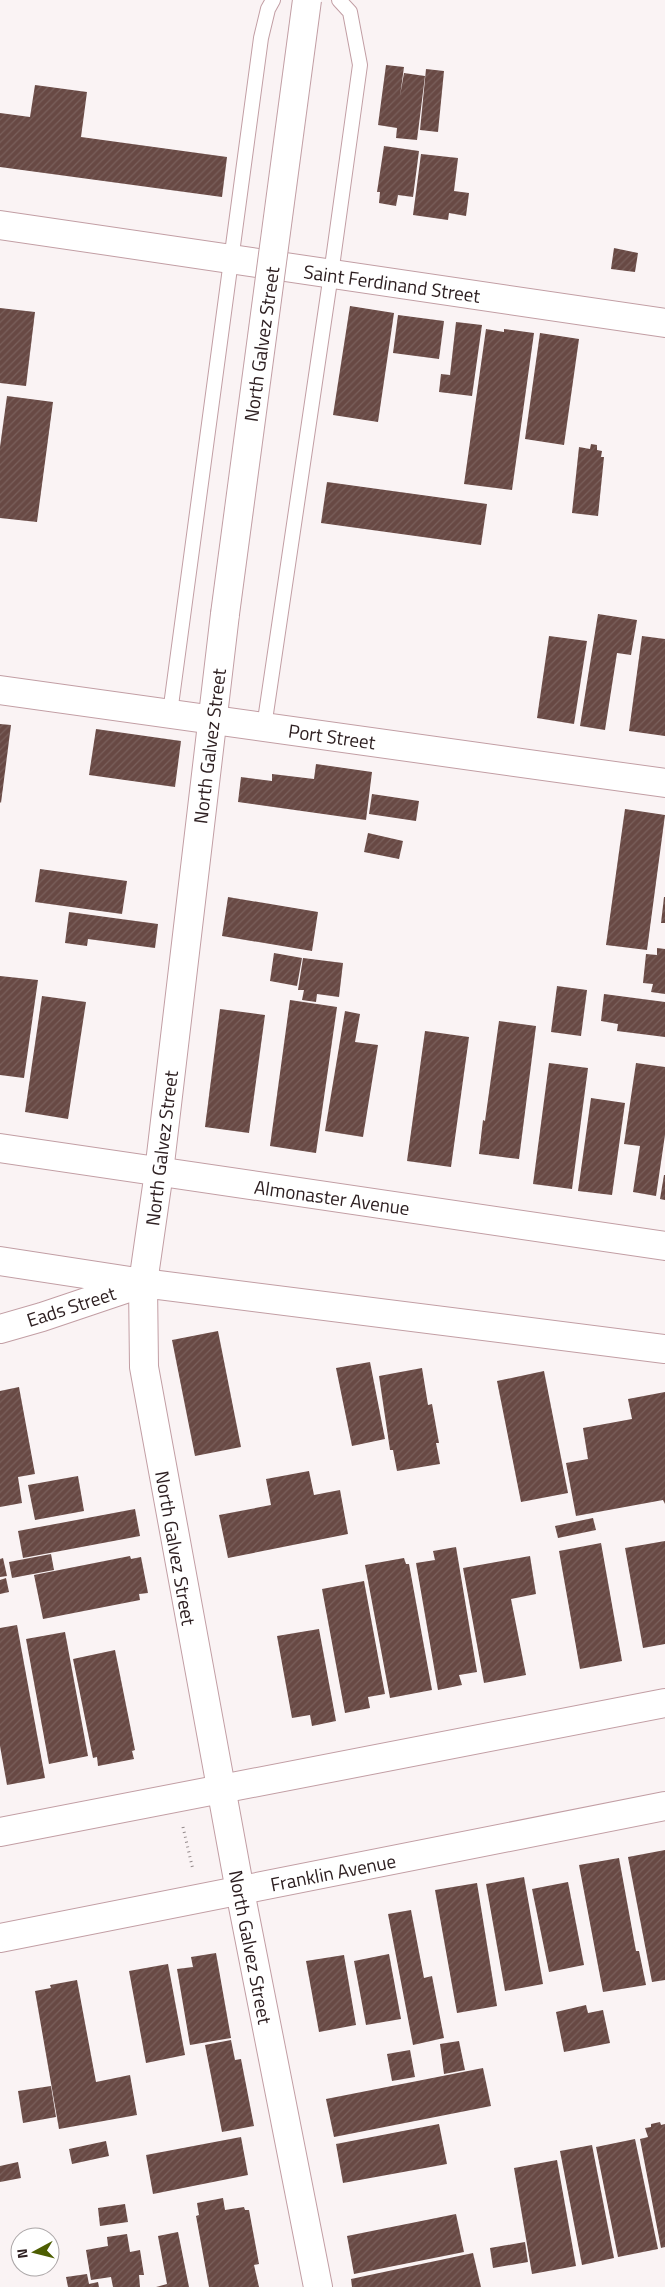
<svg xmlns="http://www.w3.org/2000/svg" width="665" height="2287" viewBox="0 0 665 2287" font-family="'Titillium Web',sans-serif">
  <style>
    .building { fill: url(#building-hatch) }
    .lines { fill: none; stroke-linecap: round; stroke-linejoin: round }
    .lane-casing { stroke: #c29ea4; stroke-width: 16 }
    .street-casing { stroke: #c29ea4; stroke-width: 30 }
    .secondary-casing { stroke: #c29ea4; stroke-width: 30 }
    .path { stroke: #93898a; stroke-width: 3; stroke-dasharray: 1 4; stroke-linecap: butt }
    .lane { stroke: #fff; stroke-width: 14 }
    .street { stroke: #fff; stroke-width: 28 }
    .secondary { stroke: #fff; stroke-width: 28 }
    .secondary-bridge-casing { stroke: #c29ea4; stroke-width: 30; stroke-linecap: butt }
    .secondary-bridge { stroke: #fff; stroke-width: 28 }
    .labels { text-anchor: middle; dominant-baseline: central; stroke-width: 5; stroke-linejoin: round; paint-order: stroke }
    .street-label { font-size: 19px; fill: #2e2022; stroke: #fff }
  </style>
  <defs>
    <pattern id="building-hatch" width="6" height="6" patternUnits="userSpaceOnUse" patternTransform="scale(1.25)"><rect width="6" height="6" fill="#684944"/><path d="M-1 1l2-2M0 6l6-6M5 7l2-2" fill="none" stroke="#7a605c"/></pattern>
  </defs>
  <rect width="100%" height="100%" fill="#faf3f4"/>
  <g class="building">
    <polygon points="386,65 404,67 400,96 404,73 425,76 417,140 396,138 397,128 378,125"/>
    <polygon points="426,69 444,71 438,132 420,130"/>
    <polygon points="35,85 87,92 81,137 227,157 222,197 0,167 0,113 30,117"/>
    <polygon points="384,146 419,151 413,197 398,195 396,206 379,203 380,192 377,192"/>
    <polygon points="421,154 458,158 454,191 469,193 466,216 449,213 448,220 413,215"/>
    <polygon points="614,248 638,253 635,272 611,269"/>
    <polygon points="350,306 394,313 378,422 333,415"/>
    <polygon points="0,308 35,312 26,386 0,383"/>
    <polygon points="398,315 444,321 439,359 393,353"/>
    <polygon points="456,322 482,325 472,396 439,392 441,374 450,375"/>
    <polygon points="486,329 504,332 504,329 534,333 512,490 464,484"/>
    <polygon points="540,333 579,339 564,445 525,439"/>
    <polygon points="7,396 53,402 37,522 0,518 0,447"/>
    <polygon points="591,444 597,445 597,450 602,451 601,457 604,457 598,516 572,513 579,447 590,449"/>
    <polygon points="327,482 487,504 481,545 321,523"/>
    <polygon points="598,614 637,620 631,655 617,653 605,730 580,726"/>
    <polygon points="549,636 587,641 574,724 537,718"/>
    <polygon points="642,636 665,639 665,736 629,731"/>
    <polygon points="0,724 11,725 1,803 0,802"/>
    <polygon points="96,729 181,741 175,787 89,775"/>
    <polygon points="316,764 372,772 366,820 238,802 241,777 272,781 272,774 314,779"/>
    <polygon points="372,794 419,801 416,821 369,814"/>
    <polygon points="625,809 665,815 647,950 606,945"/>
    <polygon points="368,833 403,841 399,859 364,852"/>
    <polygon points="40,869 127,881 122,914 35,902"/>
    <polygon points="228,897 318,912 312,951 222,936"/>
    <polygon points="664,897 665,897 665,923 661,923"/>
    <polygon points="69,912 158,924 155,948 88,939 87,946 65,943"/>
    <polygon points="657,948 665,949 665,994 651,992 653,984 643,983 646,954 657,955"/>
    <polygon points="274,953 302,958 297,986 270,981"/>
    <polygon points="303,958 343,963 339,997 317,994 316,1002 302,1000 304,990 298,990"/>
    <polygon points="0,976 38,980 24,1078 0,1075"/>
    <polygon points="557,986 587,990 581,1036 551,1032"/>
    <polygon points="604,994 665,1002 665,1037 617,1031 618,1024 601,1021"/>
    <polygon points="42,996 86,1002 68,1119 25,1112"/>
    <polygon points="290,1000 337,1007 316,1153 270,1146"/>
    <polygon points="220,1009 265,1015 249,1133 205,1127"/>
    <polygon points="345,1011 360,1014 355,1042 378,1045 363,1137 325,1131"/>
    <polygon points="499,1021 536,1026 519,1159 479,1154 483,1120 485,1121"/>
    <polygon points="425,1031 469,1037 451,1167 407,1161"/>
    <polygon points="549,1063 588,1068 572,1189 533,1184"/>
    <polygon points="636,1063 665,1067 665,1135 656,1196 633,1192 640,1146 624,1144"/>
    <polygon points="591,1098 625,1103 612,1195 578,1191"/>
    <polygon points="664,1175 665,1175 665,1200 660,1199"/>
    <polygon points="218,1331 241,1447 195,1456 172,1340"/>
    <polygon points="370,1362 385,1439 352,1446 336,1368"/>
    <polygon points="422,1368 428,1405 432,1404 439,1443 436,1443 440,1464 397,1471 393,1450 390,1450 379,1376"/>
    <polygon points="544,1371 568,1493 521,1502 497,1381"/>
    <polygon points="19,1387 35,1474 18,1477 22,1503 0,1507 0,1391"/>
    <polygon points="665,1392 665,1504 663,1500 576,1516 566,1463 588,1459 583,1428 632,1419 628,1399"/>
    <polygon points="309,1471 314,1495 340,1490 348,1534 228,1558 219,1515 271,1505 266,1479"/>
    <polygon points="78,1476 84,1511 35,1520 28,1485"/>
    <polygon points="135,1509 140,1536 23,1558 18,1531"/>
    <polygon points="593,1518 596,1530 558,1538 555,1526"/>
    <polygon points="665,1541 665,1644 643,1648 625,1548"/>
    <polygon points="601,1543 622,1661 580,1669 559,1551"/>
    <polygon points="456,1547 477,1672 459,1675 462,1685 438,1690 416,1563 435,1560 433,1551"/>
    <polygon points="51,1554 54,1570 12,1578 9,1562"/>
    <polygon points="130,1556 131,1559 141,1557 148,1593 139,1594 140,1600 43,1619 34,1575"/>
    <polygon points="530,1556 536,1594 511,1599 526,1675 484,1683 463,1568"/>
    <polygon points="3,1558 7,1576 0,1577 0,1559"/>
    <polygon points="404,1558 406,1564 409,1564 432,1690 390,1698 365,1565"/>
    <polygon points="6,1578 9,1592 0,1594 0,1580"/>
    <polygon points="364,1581 385,1694 368,1697 370,1708 345,1713 322,1589"/>
    <polygon points="17,1625 45,1778 7,1785 0,1746 0,1628"/>
    <polygon points="319,1629 336,1721 312,1726 310,1715 292,1718 277,1636"/>
    <polygon points="65,1632 88,1756 49,1764 26,1639"/>
    <polygon points="115,1650 135,1750 132,1751 134,1759 98,1766 97,1757 93,1758 73,1659"/>
    <polygon points="665,1850 665,1980 652,1982 628,1857"/>
    <polygon points="619,1858 636,1951 639,1951 646,1985 603,1992 579,1865"/>
    <polygon points="524,1877 543,1984 505,1991 486,1884"/>
    <polygon points="568,1882 584,1965 549,1972 532,1889"/>
    <polygon points="477,1883 497,2006 457,2013 435,1890"/>
    <polygon points="411,1910 424,1978 432,1976 444,2038 413,2045 388,1914"/>
    <polygon points="216,1953 231,2038 190,2045 177,1969 193,1967 191,1957"/>
    <polygon points="389,1954 401,2019 366,2025 354,1961"/>
    <polygon points="344,1955 356,2025 319,2032 306,1961"/>
    <polygon points="168,1964 185,2055 146,2063 129,1971"/>
    <polygon points="77,1980 96,2082 130,2075 137,2115 59,2129 35,1991 51,1988 50,1985"/>
    <polygon points="586,2005 588,2013 603,2010 610,2043 564,2052 556,2012"/>
    <polygon points="231,2040 235,2060 241,2059 254,2126 222,2132 205,2045"/>
    <polygon points="459,2041 465,2070 444,2074 440,2044"/>
    <polygon points="410,2050 415,2077 392,2081 387,2054"/>
    <polygon points="483,2068 491,2106 334,2137 326,2099"/>
    <polygon points="51,2086 56,2117 23,2123 18,2091"/>
    <polygon points="660,2122 661,2125 665,2124 665,2247 661,2248 640,2139 648,2137 645,2128 651,2127 651,2124"/>
    <polygon points="439,2124 447,2164 343,2183 336,2144"/>
    <polygon points="241,2137 248,2175 153,2194 146,2155"/>
    <polygon points="635,2139 658,2249 618,2257 596,2147"/>
    <polygon points="106,2141 109,2156 72,2164 69,2149"/>
    <polygon points="592,2145 614,2258 582,2265 560,2151"/>
    <polygon points="557,2160 576,2266 532,2274 514,2168"/>
    <polygon points="18,2162 21,2178 0,2182 0,2166"/>
    <polygon points="223,2198 225,2210 244,2207 245,2210 249,2210 259,2264 254,2265 259,2287 209,2287 196,2216 199,2215 197,2203"/>
    <polygon points="125,2204 128,2222 100,2226 98,2208"/>
    <polygon points="456,2214 464,2252 354,2274 347,2236"/>
    <polygon points="178,2232 189,2287 156,2287 167,2284 158,2236"/>
    <polygon points="127,2234 130,2252 140,2250 144,2275 139,2275 140,2287 113,2287 111,2277 91,2280 86,2250 108,2246 107,2237"/>
    <polygon points="525,2242 528,2262 493,2268 490,2248"/>
    <polygon points="473,2253 481,2287 352,2287 351,2279"/>
    <polygon points="87,2274 89,2284 98,2282 99,2287 68,2287 66,2277"/>
  </g>
  <g class="lines">
    <g class="lane-casing">
      <g id="lane">
        <polyline points="170,713 261,38 268,9 273,0"/>
        <polyline points="264,727 331,274 360,65 350,12 339,0"/>
      </g>
    </g>
    <g class="street-casing">
      <g id="street">
        <polyline points="0,225 665,323"/>
        <polyline points="0,690 665,783"/>
        <polyline points="0,1329 42,1317 143,1283"/>
      </g>
    </g>
    <g class="secondary-casing">
      <g id="secondary">
        <polyline points="225,614 159,1172 143,1283 144,1367 240,1891 318,2287"/>
        <polyline points="0,1148 665,1246"/>
        <polyline points="0,1261 143,1283 665,1349"/>
        <polyline points="0,1832 665,1703"/>
        <polyline points="0,1938 665,1806"/>
      </g>
    </g>
    <polyline class="path" points="183,1827 193,1870"/>
    <use href="#lane" class="lane"/>
    <use href="#street" class="street"/>
    <use href="#secondary" class="secondary"/>
    <g class="secondary-bridge-casing">
      <polyline id="secondary-bridge" points="225,614 307,0"/>
    </g>
    <use href="#secondary-bridge" class="secondary-bridge"/>
  </g>
  <g class="labels">
    <g class="street-label">
      <text transform="translate(392 283) rotate(8)">Saint Ferdinand Street</text>
      <text transform="translate(261 344) rotate(-82)">North Galvez Street</text>
      <text transform="translate(332 736) rotate(8)">Port Street</text>
      <text transform="translate(209 746) rotate(-83)">North Galvez Street</text>
      <text transform="translate(161 1148) rotate(-83)">North Galvez Street</text>
      <text transform="translate(332 1197) rotate(8)">Almonaster Avenue</text>
      <text transform="translate(71 1306) rotate(-18)">Eads Street</text>
      <text transform="translate(176 1548) rotate(80)">North Galvez Street</text>
      <text transform="translate(333 1872) rotate(-11)">Franklin Avenue</text>
      <text transform="translate(251 1947) rotate(79)">North Galvez Street</text>
    </g>
  </g>
  <g transform="translate(35 2252) rotate(263)"><circle r="24" fill="#ffffff" stroke="#aba6a7"/>
  <path d="M0-4L9 19L0 12L-9 19Z" fill="#4d5e02"/>
  <text y="-8" font-size="14" font-weight="bold" text-anchor="middle" fill="#2e2022">N</text>
  </g>
</svg>
